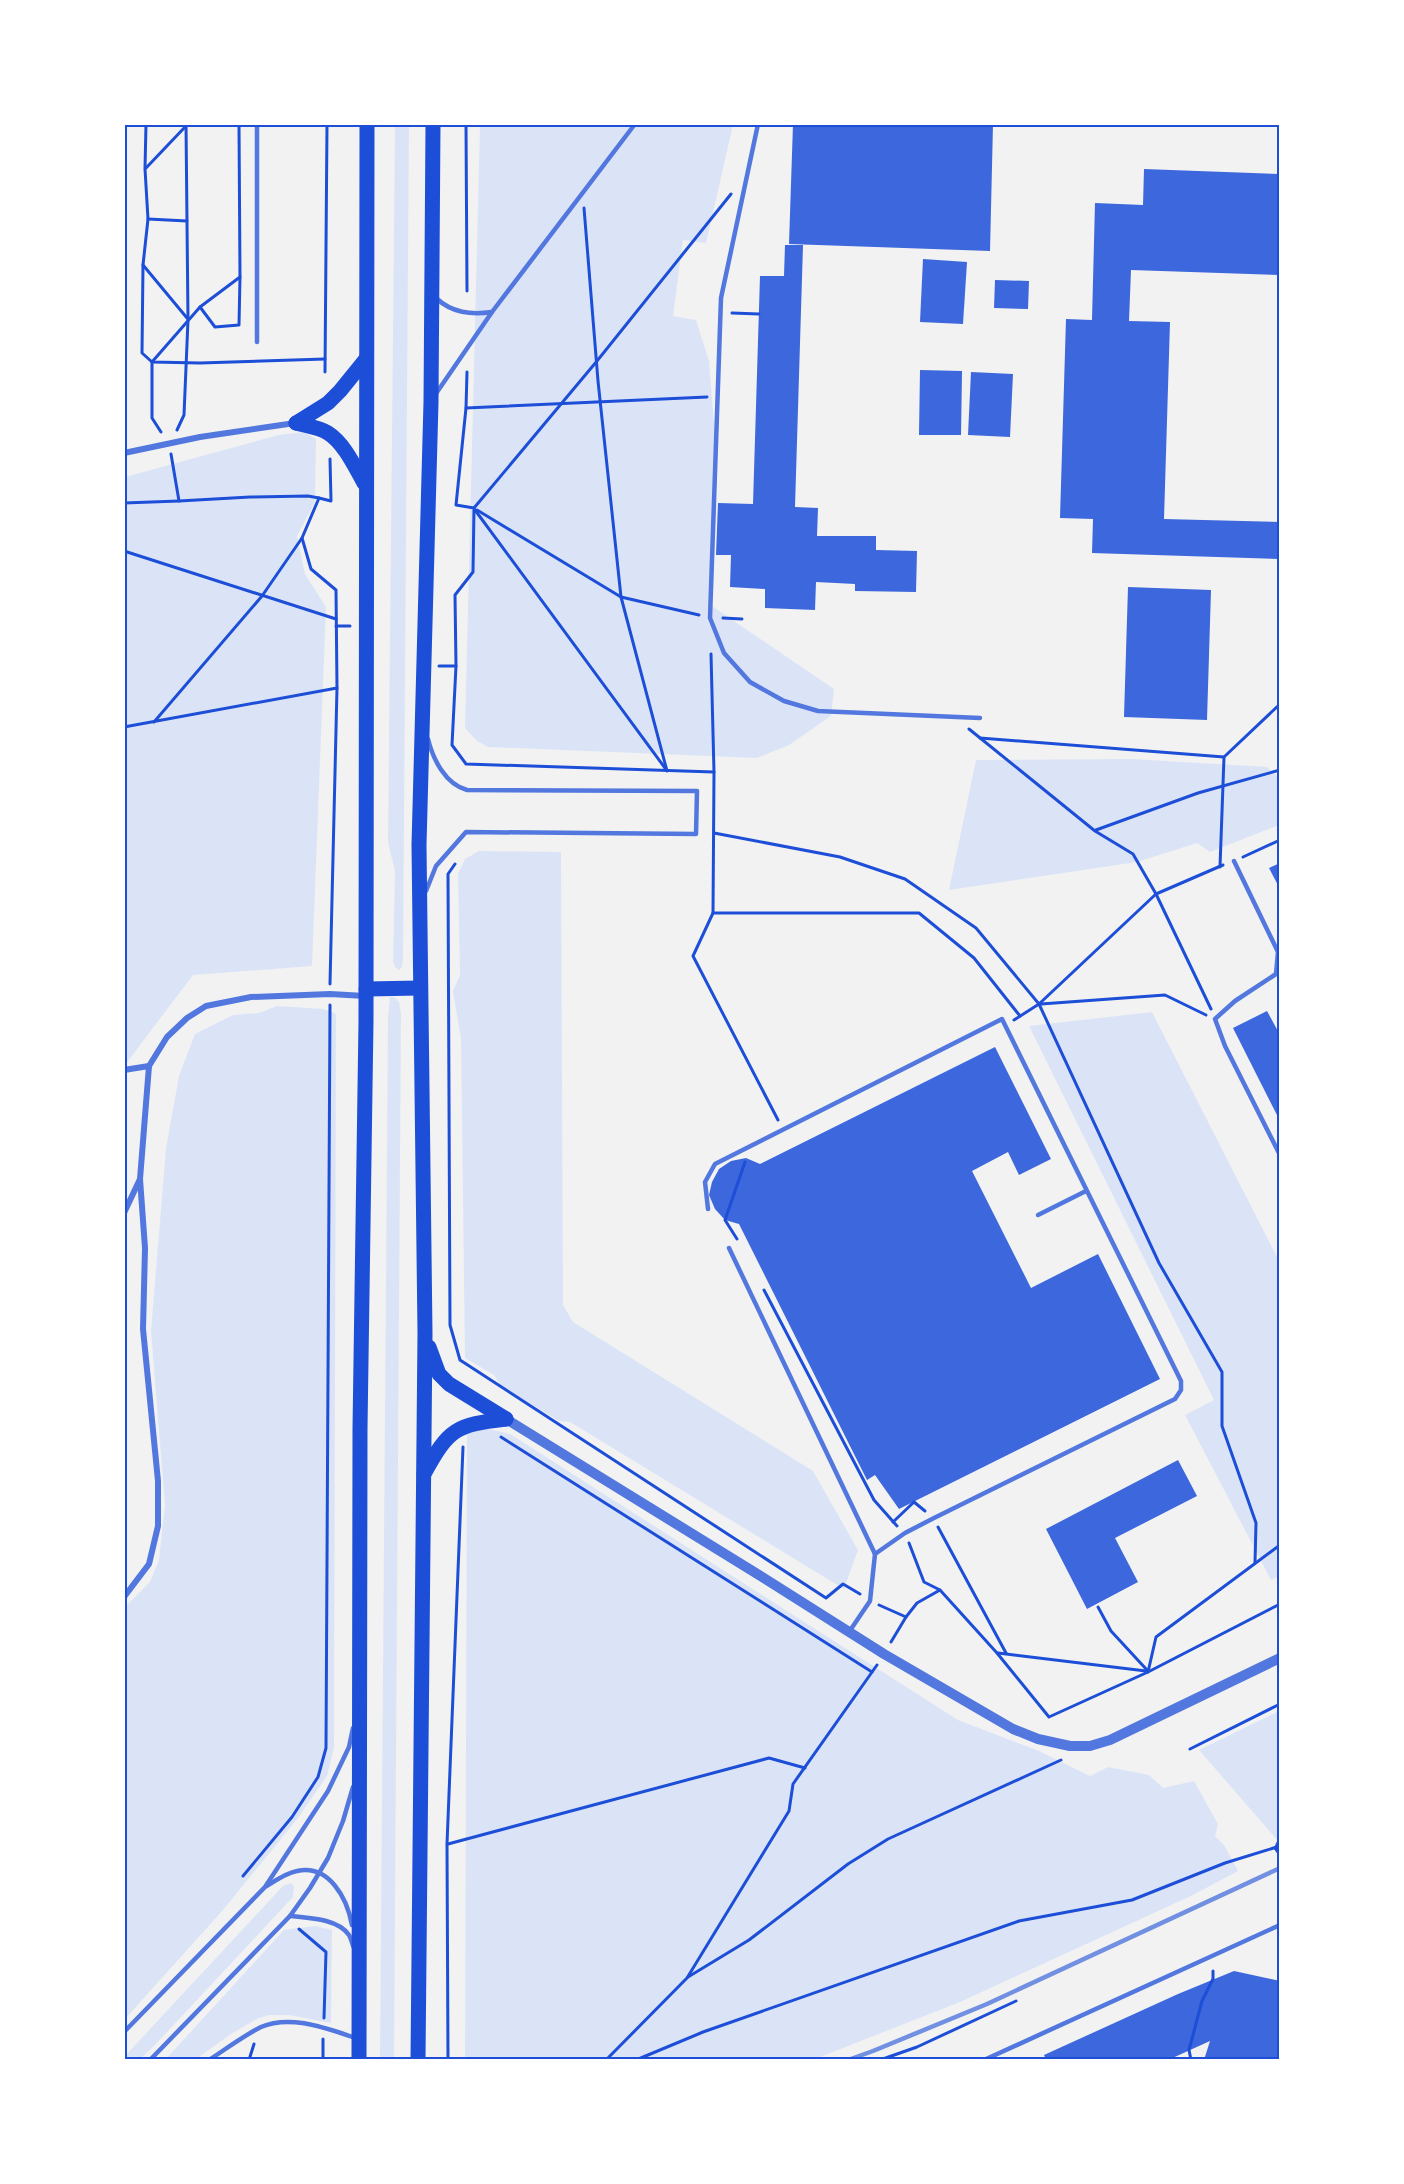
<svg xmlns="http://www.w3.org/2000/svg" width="1404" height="2184" viewBox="0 0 1404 2184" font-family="'PT Serif',serif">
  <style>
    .green { fill: #dbe4f7 }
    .building { fill: #3d67dc }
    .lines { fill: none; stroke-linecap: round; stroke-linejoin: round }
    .path { stroke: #1d4ed8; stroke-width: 3 }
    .service { stroke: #5277de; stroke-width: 4.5 }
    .minor { stroke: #5277de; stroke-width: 6 }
    .tertiary { stroke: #5277de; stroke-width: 10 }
    .trunk { stroke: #1d4ed8; stroke-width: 15 }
    .rail { stroke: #7290e2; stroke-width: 4.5 }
    .neatline { fill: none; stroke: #1d4ed8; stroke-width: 2 }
  </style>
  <rect width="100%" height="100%" fill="#f2f2f2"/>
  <g class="green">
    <polygon points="409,125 403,959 402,967 399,970 395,967 393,961 395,871 388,843 395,125"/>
    <polygon points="480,125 733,125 706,243 683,240 673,316 696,320 709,361 716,449 709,604 834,689 831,716 789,745 757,758 488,747 477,741 465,728"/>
    <polygon points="304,432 316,439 315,502 297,536 305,574 326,607 312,966 193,975 125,1065 125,477 279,435"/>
    <polygon points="1132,759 1267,767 1279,778 1279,825 1210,852 1197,843 1137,862 949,890 976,760"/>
    <polygon points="479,851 561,852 563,1305 573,1322 813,1471 858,1550 844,1589 570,1422 559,1421 501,1386 494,1375 465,1358 461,1039 453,991 460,975 458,874 465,859"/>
    <polygon points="390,997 394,997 399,1002 401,1014 394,2059 380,2060 388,1018"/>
    <polygon points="277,1006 324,1009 336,1014 334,1748 327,1776 298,1818 223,1910 125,2019 125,1607 150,1582 159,1560 165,1505 151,1331 166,1148 179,1076 195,1034 233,1015 259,1013"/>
    <polygon points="1152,1012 1279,1261 1280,1576 1271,1580 1185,1415 1214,1400 1029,1026"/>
    <polygon points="485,1428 510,1434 958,1720 1039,1751 1090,1776 1108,1767 1149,1775 1163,1788 1194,1781 1218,1824 1215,1836 1224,1845 1238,1871 1193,1895 960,2002 815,2059 465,2060 467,1433"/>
    <polygon points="1279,1711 1279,1842 1199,1750"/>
    <polygon points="291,1883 294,1886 293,1897 153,2047 140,2059 125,2059 125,2056 283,1886"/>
    <polygon points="315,1926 332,1930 331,2023 289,2015 269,2015 257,2019 231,2034 196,2059 165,2060 284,1930"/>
  </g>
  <g class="building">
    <polygon points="793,124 993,124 990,251 789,244"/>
    <polygon points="1144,169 1280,174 1280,275 1131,270 1129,321 1170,322 1164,519 1280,522 1280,559 1092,553 1093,519 1060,518 1066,319 1092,320 1095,203 1143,205"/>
    <polygon points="785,245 803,245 795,507 818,508 817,536 876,536 876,550 917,551 916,592 855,591 855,584 816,582 815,610 765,608 765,589 730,587 731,555 716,555 718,503 753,504 760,276 784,276"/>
    <polygon points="923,259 967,262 963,324 920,322"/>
    <polygon points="995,280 1029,281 1028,309 994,308"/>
    <polygon points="920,370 962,371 961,435 919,435"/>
    <polygon points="971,372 1013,374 1010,437 968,435"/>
    <polygon points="1128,587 1211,590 1207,720 1124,717"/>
    <polygon points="1280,863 1280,889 1269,868"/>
    <polygon points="1267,1011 1280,1035 1280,1121 1233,1028"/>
    <polygon points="995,1047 1051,1159 1019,1175 1008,1152 972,1171 1031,1288 1098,1254 1160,1379 899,1509 875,1475 867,1480 739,1224 725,1220 715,1209 709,1195 712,1182 719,1169 731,1161 746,1158 760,1164"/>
    <polygon points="1178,1460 1197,1496 1115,1538 1138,1582 1087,1609 1046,1529"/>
    <polygon points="1234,1971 1280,1981 1280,2060 1204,2060 1210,2041 1168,2060 1046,2060 1044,2055 1178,1994"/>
  </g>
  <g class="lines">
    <g class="path">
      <polyline points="146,124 145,169 148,219 143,265 187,318"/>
      <polyline points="466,124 467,291"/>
      <polyline points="146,168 185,127"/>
      <polyline points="584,208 598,381 621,597 667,771"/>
      <polyline points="148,219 187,221"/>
      <polyline points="143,265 142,353 152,362 200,363 325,359"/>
      <polyline points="200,307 215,327 239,325 240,277"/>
      <polyline points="732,313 759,314"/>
      <polyline points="325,372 327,124"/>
      <polyline points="467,372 466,408 456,505 474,508 473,572 455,595 456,666 452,745 466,764 714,772 713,913 919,913 974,958 1020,1016"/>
      <polyline points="466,408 707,397"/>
      <polyline points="177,430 184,415 188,320 186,124"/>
      <polyline points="161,432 152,418 152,362 200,307 240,277 239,124"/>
      <polyline points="171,454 179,501 250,497 308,496 319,498"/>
      <polyline points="330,459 331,501 319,498 302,538 311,569 336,590 337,688 330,984"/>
      <polyline points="124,503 179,501"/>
      <polyline points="474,508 597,361 731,194"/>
      <polyline points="475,510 665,768"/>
      <polyline points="477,510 621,597 699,615"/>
      <polyline points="124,551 336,619"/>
      <polyline points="723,618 742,619"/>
      <polyline points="336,626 350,626"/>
      <polyline points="711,654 714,772"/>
      <polyline points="439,666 456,666"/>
      <polyline points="154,722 262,596 302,538"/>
      <polyline points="124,727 337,688"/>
      <polyline points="969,729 1095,831 1133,854 1156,894 1211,1009"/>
      <polyline points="980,738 1224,757"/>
      <polyline points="1096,830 1198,793 1280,770"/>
      <polyline points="714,833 840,857 905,879 976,928 1039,1004 1159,1263 1222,1372 1222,1426 1256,1523 1255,1563"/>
      <polyline points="1243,857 1280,840"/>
      <polyline points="455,864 448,874 450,1325 460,1360 826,1598 843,1584 860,1594"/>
      <polyline points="1220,867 1224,757 1280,704"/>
      <polyline points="713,913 693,956 778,1120"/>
      <polyline points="1041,1004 1165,995 1206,1015"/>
      <polyline points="1014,1020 1039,1004 1156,894 1223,865"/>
      <polyline points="737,1239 725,1220 745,1162"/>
      <polyline points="764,1290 874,1500 897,1526"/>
      <polyline points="501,1437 872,1672"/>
      <polyline points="893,1522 914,1502 925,1511"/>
      <polyline points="938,1527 1006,1653"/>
      <polyline points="909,1543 924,1582 940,1590"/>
      <polyline points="879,1605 906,1617 917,1603 940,1590 997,1653 1049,1717 1148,1672 1280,1604"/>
      <polyline points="1098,1607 1111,1631 1147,1670"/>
      <polyline points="891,1642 906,1617"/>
      <polyline points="998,1653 1146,1671"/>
      <polyline points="1148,1672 1156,1637 1280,1545"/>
      <polyline points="1190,1749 1280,1704"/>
      <polyline points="448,1844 769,1758 805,1768"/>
      <polyline points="1276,1847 1280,1838"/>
      <polyline points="1275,1848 1280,1855"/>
      <polyline points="243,1876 292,1817 318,1777 326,1748 330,1005"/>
      <polyline points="299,1929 326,1952 324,2018"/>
      <polyline points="688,1977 749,1940 848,1864 888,1839 1061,1760"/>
      <polyline points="249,2060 254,2044"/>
      <polyline points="323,2060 323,2039"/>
      <polyline points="448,2060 447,1844 463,1447"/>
      <polyline points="606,2060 687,1978 789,1811 793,1784 877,1665"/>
      <polyline points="636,2060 703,2032 1019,1921 1132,1900 1225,1863 1280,1846"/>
      <polyline points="880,2060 917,2047 1016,2001"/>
      <polyline points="1191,2060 1189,2050 1202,2001 1213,1979 1213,1971"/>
    </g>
    <g class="service">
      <polyline points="758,124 721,298 710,618 724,653 750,682 784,701 818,711 980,718"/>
      <path d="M436 298C452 313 471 315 492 312"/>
      <polyline points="257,342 257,124"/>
      <polyline points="435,395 492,312 635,124"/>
      <polyline points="1234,861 1278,952 1276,974 1235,1001 1215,1019 1225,1046 1280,1155"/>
      <path d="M426 891 436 866 466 832 696 834 697 791 467 790C445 784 433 759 428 739"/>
      <polyline points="708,1209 705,1182 715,1164 1002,1019 1181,1381 1181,1390 1175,1399 934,1518 905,1533 875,1554"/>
      <polyline points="1038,1215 1086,1191"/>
      <polyline points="729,1248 875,1554 870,1601 849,1632"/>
      <path d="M267 1886C276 1880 286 1873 297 1871 329 1864 347 1898 352 1925"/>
      <path d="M290 1916C307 1918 337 1918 349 1935 351 1938 352 1944 354 1948"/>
      <polyline points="124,2032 265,1887 328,1791 349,1747 353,1728"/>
      <polyline points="150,2060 290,1916 310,1888 328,1858 343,1821 353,1787"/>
      <path d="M209 2060C226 2049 243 2036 261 2027 291 2014 328 2029 356 2038"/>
      <polyline points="984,2060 1280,1925"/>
    </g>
    <g class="minor">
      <polyline points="124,453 200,437 295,423"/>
      <polyline points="124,1070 149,1066"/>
      <polyline points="124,1213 140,1179"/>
      <polyline points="124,1597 149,1564 158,1526 158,1481 143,1329 145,1248 140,1179 149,1066 167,1037 187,1018 206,1006 251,997 330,994 365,996"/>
    </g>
    <polyline class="tertiary" points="506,1419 759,1575 884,1654 1013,1729 1038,1739 1070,1746 1090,1746 1110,1740 1280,1658"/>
    <g class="trunk">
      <path d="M296 423C307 426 318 427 328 433 344 443 355 467 364 483"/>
      <polyline points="296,423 328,403 340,391 366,359"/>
      <polyline points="366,989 420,988"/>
      <polyline points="429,1347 439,1374 449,1384 506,1419"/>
      <path d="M424 1474C449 1428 456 1425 506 1419"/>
      <polyline points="359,2060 360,1429 366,1021 367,124"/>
      <polyline points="418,2060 425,1333 419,845 431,402 433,124"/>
    </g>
    <polyline class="rail" points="848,2060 873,2051 987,2004 1280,1868"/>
  </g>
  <rect width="1404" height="2184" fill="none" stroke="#ffffff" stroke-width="252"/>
  <rect x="126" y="126" width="1152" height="1932" class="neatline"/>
</svg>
